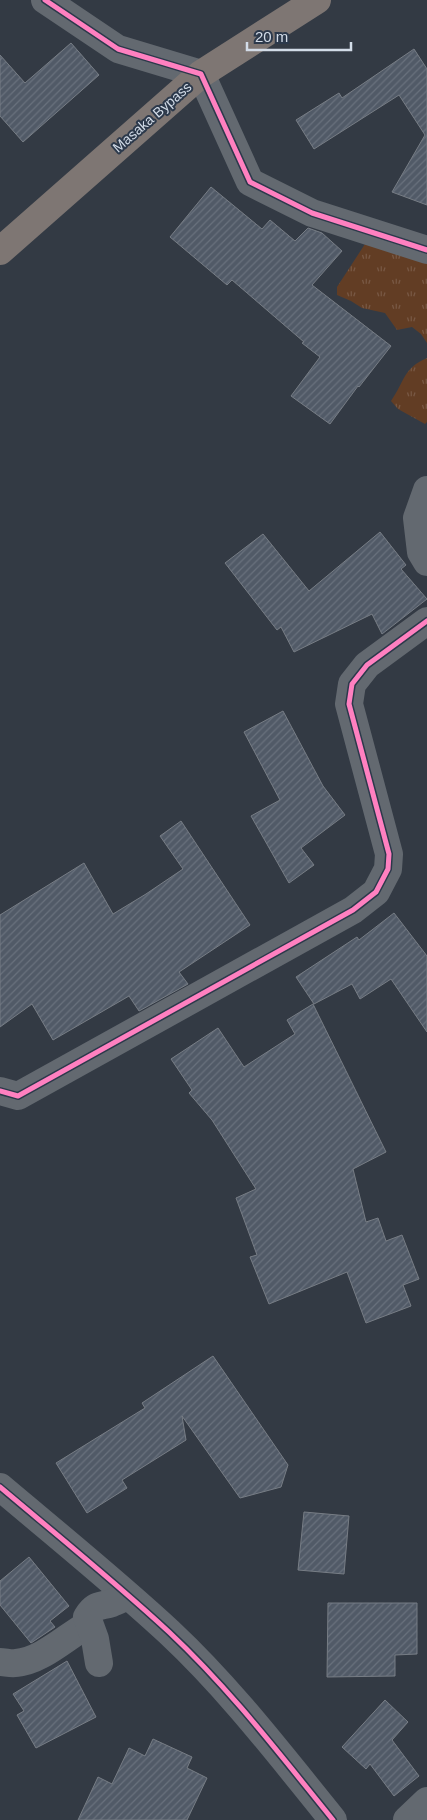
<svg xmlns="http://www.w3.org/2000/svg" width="427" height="1820" viewBox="0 0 427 1820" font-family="Helvetica,sans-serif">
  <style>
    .grass { fill: url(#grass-tufts) }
    .building { fill: url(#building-hatch); stroke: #777d85 }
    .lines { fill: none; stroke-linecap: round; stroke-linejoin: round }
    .minor { stroke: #636970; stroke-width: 28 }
    .highway { stroke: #7e7673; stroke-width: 28 }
    .cycleway-casing { stroke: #2c394b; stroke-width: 8 }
    .cycleway { stroke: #ff80c0; stroke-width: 5 }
    .labels { text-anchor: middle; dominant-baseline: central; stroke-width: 4; stroke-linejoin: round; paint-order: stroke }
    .street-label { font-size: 14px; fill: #d3dce8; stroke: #2c394b }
  </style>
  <defs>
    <pattern id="grass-tufts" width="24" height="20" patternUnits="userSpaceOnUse" patternTransform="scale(1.25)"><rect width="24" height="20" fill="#623d24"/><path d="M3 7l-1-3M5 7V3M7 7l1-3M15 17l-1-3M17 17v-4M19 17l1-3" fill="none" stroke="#785844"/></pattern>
    <pattern id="building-hatch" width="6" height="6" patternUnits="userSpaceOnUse" patternTransform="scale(1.25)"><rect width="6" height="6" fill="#515a67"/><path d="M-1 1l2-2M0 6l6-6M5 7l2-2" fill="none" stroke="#69717d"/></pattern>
  </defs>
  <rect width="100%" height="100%" fill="#333a44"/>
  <g class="grass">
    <polygon points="365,244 427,257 427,343 421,334 412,327 397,330 385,313 362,308 351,301 337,295 337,287"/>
    <path d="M427 358V422L425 424 398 409 391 401C405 381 403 368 427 358Z"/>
  </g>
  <g class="building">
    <polygon points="71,43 99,75 23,142 0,116 0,55 25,83"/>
    <polygon points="414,49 427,69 427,205 392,192 425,135 399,95 314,149 296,120 339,93 342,98"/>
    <polygon points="211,187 262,229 270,220 295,241 308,228 322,233 342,251 312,285 391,346 359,387 358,386 330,424 291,396 320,357 302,343 304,342 232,280 227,285 170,237"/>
    <polygon points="380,532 406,565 401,569 427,599 382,634 372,614 294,652 281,627 277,630 225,563 263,534 309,591"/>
    <polygon points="283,711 323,786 345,815 301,848 314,865 289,883 251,816 280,800 244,732"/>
    <polygon points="181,821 250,925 179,972 188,984 139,1011 129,996 53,1040 32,1004 0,1027 0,915 84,863 113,914 146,894 183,869 160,836"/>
    <polygon points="394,913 427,956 427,1032 391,979 360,999 352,984 314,1004 296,977 357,937 359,940"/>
    <polygon points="313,1004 386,1152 353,1169 366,1222 378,1218 386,1241 402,1235 419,1279 403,1285 411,1306 366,1323 347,1272 269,1304 250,1257 257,1255 236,1198 256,1189 212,1120 189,1093 192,1090 171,1059 218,1028 244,1067 295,1034 287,1020"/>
    <polygon points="213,1356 288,1465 281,1487 240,1498 182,1416 186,1440 122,1480 127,1488 87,1513 56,1463 145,1408 142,1403"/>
    <polygon points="304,1512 349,1516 344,1574 298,1570"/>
    <polygon points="29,1557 69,1606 50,1621 55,1627 31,1643 0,1605 0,1581"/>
    <polygon points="328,1603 417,1603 417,1654 395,1655 395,1676 327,1677"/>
    <polygon points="67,1661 96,1717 36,1748 17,1715 24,1711 13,1694"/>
    <polygon points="385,1700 408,1722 392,1740 419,1776 394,1796 370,1764 366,1769 342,1747"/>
    <polygon points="153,1739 192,1757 187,1768 207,1778 187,1820 78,1820 98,1777 112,1784 129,1748 145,1756"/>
  </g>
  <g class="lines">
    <g class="minor">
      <polyline points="45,0 118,49 201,74 250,182 312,213 427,250"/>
      <polyline points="427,490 417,518 421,552 427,562"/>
      <polyline points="0,1091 18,1096 353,910 376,892 388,869 389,854 349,704 352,684 367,665 427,621"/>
      <path d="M0 1487C57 1535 115 1582 169 1632 230 1689 281 1756 333 1820"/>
      <path d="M0 1662C5 1662 11 1664 16 1663 42 1661 67 1636 89 1624"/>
      <path d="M99 1663 95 1639 87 1617C95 1604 99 1607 112 1603 117 1601 123 1598 128 1596"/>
      <polyline points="407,1820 427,1801"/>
    </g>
    <polyline class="highway" points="0,251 201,74 317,0"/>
    <g class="cycleway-casing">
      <g id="cycleway">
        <polyline points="45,0 118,49 201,74 250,182 312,213 427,250"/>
        <polyline points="0,1091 18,1096 353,910 376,892 388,869 389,854 349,704 352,684 367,665 427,621"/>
        <path d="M0 1487C57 1535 115 1582 169 1632 230 1689 281 1756 333 1820"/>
      </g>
    </g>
    <use href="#cycleway" class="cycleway"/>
  </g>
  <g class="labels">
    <g class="street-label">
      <text transform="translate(152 117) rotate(-41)">Masaka Bypass</text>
    </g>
  </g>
  <path d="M247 42v8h104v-8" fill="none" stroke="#d3dce8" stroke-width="2.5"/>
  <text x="255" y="42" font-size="15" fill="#d3dce8" stroke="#2c394b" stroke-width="4" paint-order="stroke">20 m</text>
</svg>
